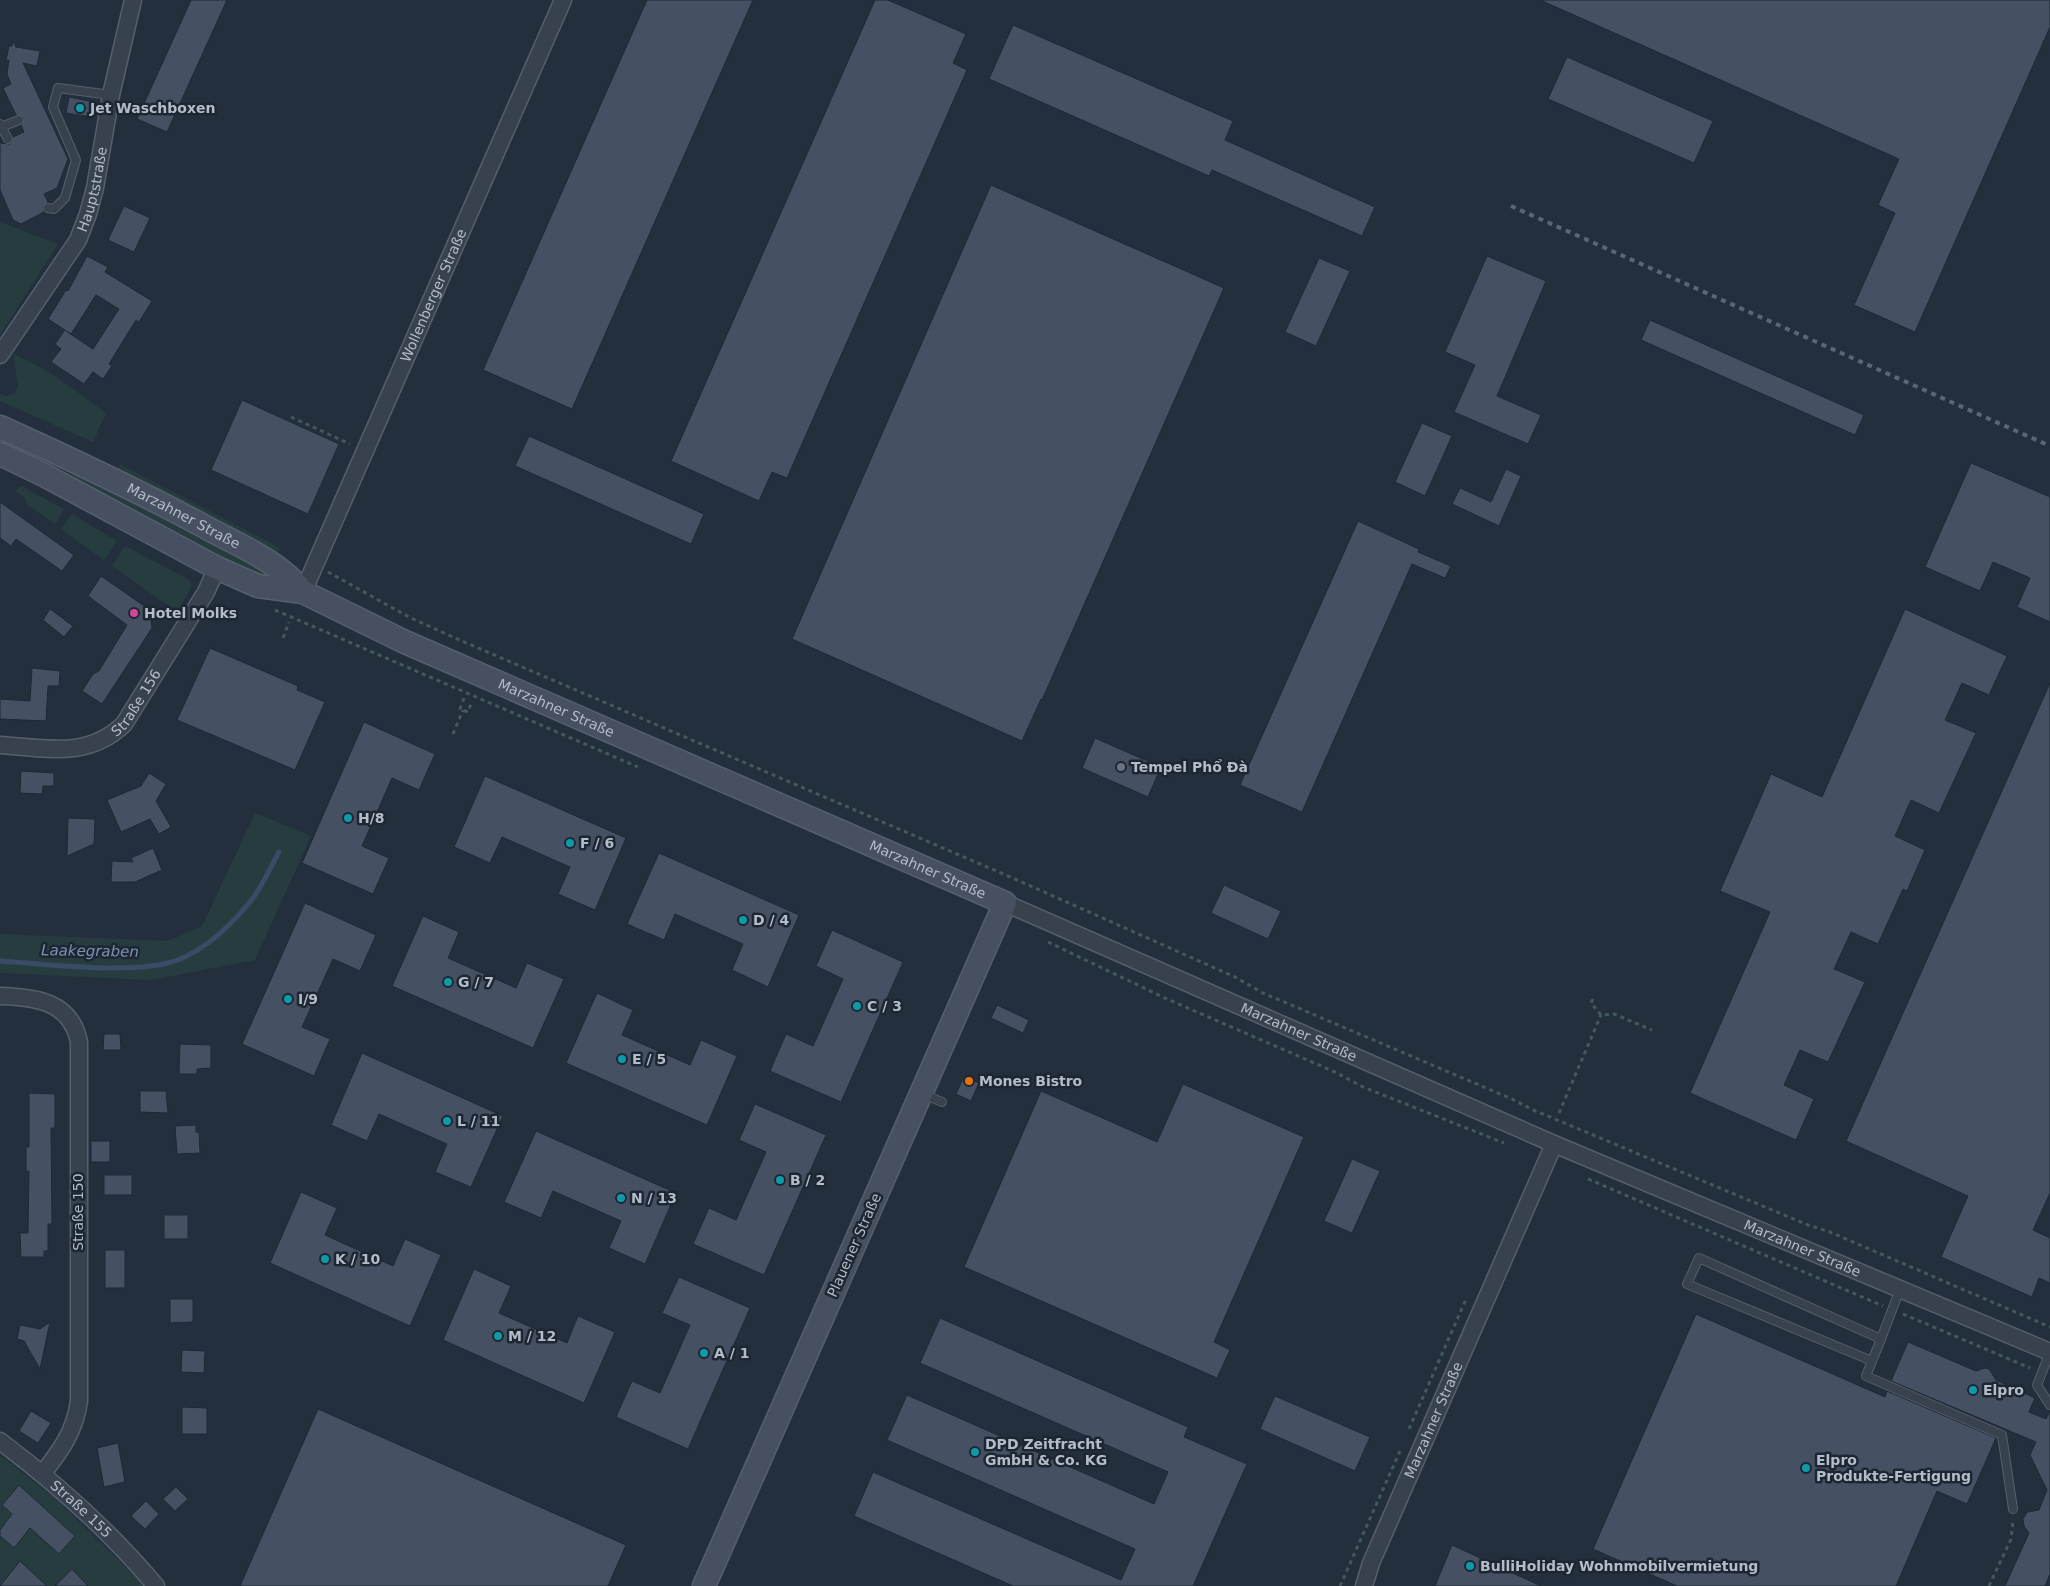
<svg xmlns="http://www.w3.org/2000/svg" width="2050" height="1586" viewBox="0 0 2050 1586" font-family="'DejaVu Sans',sans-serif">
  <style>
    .green { fill: #263c3f }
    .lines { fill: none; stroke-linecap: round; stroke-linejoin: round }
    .stream { stroke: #394c67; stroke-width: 5 }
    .building { fill: #455162; stroke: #1f2835; fill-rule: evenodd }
    .lane-casing { stroke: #565f6c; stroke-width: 10 }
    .street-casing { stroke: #565f6c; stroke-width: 19 }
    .secondary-casing { stroke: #565f6c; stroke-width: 25 }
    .path { stroke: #44595c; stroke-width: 3; stroke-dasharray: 4 4; stroke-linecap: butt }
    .lane { stroke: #38414e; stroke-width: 8 }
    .street { stroke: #38414e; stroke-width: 16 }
    .secondary { stroke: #465061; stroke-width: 22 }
    .rail { stroke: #5a6575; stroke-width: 4; stroke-dasharray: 5 5; stroke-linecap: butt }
    .culture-dot { fill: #0f9aa8; stroke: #1d2633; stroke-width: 2 }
    .hotel-dot { fill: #d1479c; stroke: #1d2633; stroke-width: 2 }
    .worship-dot { fill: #6b7280; stroke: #1d2633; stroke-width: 2 }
    .food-dot { fill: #e8710a; stroke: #1d2633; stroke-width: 2 }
    .labels { text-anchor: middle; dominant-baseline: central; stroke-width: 5; stroke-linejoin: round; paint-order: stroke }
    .poi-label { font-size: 14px; font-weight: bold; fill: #b4bcc9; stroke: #1d2633; text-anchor: start }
    .street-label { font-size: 14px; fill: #b4bcc9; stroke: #1d2633 }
    .water-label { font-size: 15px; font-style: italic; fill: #7c92b1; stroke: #1d2633 }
  </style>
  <rect width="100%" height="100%" fill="#242f3e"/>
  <g class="green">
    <polygon points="0,222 58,244 0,335"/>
    <polygon points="13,353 54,375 106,413 93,442 0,401 0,394 7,396 14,394 18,387"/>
    <polygon points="120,464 280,548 278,553 118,469"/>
    <polygon points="73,470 268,568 264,577 207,552 80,482 72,476"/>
    <polygon points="21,486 64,509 55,524 25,503 26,499 15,491"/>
    <polygon points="72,514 117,541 104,560 61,529"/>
    <polygon points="125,546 190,580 191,588 177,612 112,566"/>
    <polygon points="255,813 311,836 255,960 151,980 0,973 0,934 168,941 202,926"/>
    <polygon points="0,1455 58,1501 145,1586 0,1586"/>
  </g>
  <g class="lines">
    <path class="stream" d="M0 961C48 964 123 974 168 963 201 955 230 926 250 902 262 887 270 868 279 852"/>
  </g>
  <g class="building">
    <polygon points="191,0 227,0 167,132 137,119"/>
    <polygon points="647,0 753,0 572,409 483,370"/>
    <polygon points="875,0 888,0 966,34 953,63 967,70 787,478 772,472 759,501 671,461"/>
    <polygon points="1540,0 2050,0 2050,27 1915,332 1854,305 1895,213 1878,205 1899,159"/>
    <polygon points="1013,25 1233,121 1225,140 1375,207 1362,236 1212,170 1209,176 989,79"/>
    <polygon points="13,41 16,47 40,51 37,66 23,63 68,159 57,188 44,194 48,202 43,207 44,212 21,224 13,220 0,190 0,143 10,144 13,137 24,132 21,125 24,118 16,115 3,88 11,84 7,74 9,60 6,60 9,46 12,46"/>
    <polygon points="1567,57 1713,121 1694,163 1548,99"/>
    <polygon points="69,97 94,102 92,117 66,113"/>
    <polygon points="991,185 1224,288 1042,700 1041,699 1022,741 792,639"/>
    <polygon points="124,206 150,218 134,252 108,240"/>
    <path d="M87 256 108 267 105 272 152 301 139 322 136 320 109 364 112 366 103 379 93 372 84 384 51 362 61 349 55 344 65 330 48 319 66 290 68 291ZM96 295 119 309 93 349 66 331 71 334Z"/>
    <polygon points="1487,256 1546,281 1497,396 1541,415 1528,444 1454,412 1475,365 1445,352"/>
    <polygon points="1319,258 1350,271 1316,346 1285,332"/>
    <polygon points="1650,320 1864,415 1855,435 1641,340"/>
    <polygon points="242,400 339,444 308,514 211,470"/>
    <polygon points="1422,423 1452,436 1425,496 1395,482"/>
    <polygon points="529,436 704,514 691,544 515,466"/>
    <polygon points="1971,463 2050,497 2050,622 2017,607 2030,578 1993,562 1980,591 1925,567"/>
    <polygon points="1506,469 1521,476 1499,526 1452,504 1460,488 1491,502"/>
    <polygon points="0,502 74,555 62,571 16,539 11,546 0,538"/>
    <polygon points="1358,521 1419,549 1418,552 1451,566 1445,578 1412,564 1302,812 1240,785"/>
    <polygon points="101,576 150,610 152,628 102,704 82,691 93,674 99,671 127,625 88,596"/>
    <polygon points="50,609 73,626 64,637 43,620"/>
    <polygon points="1905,609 2007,656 1989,695 1962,683 1945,720 1976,733 1939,813 1911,800 1895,836 1925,850 1907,891 1903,889 1878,944 1851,932 1834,969 1865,982 1828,1062 1800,1050 1784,1085 1814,1099 1796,1140 1690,1093 1770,912 1720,891 1771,774 1822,797"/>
    <polygon points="210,648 298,686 297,690 325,702 295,770 177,720"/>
    <polygon points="32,668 60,671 59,686 48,686 46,721 0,719 0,699 30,701"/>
    <polygon points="2050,683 2050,1193 2033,1230 2050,1238 2050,1283 2039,1278 2032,1297 1941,1257 1968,1196 1846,1141"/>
    <polygon points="364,722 435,754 419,790 392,778 362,846 389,858 373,894 302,863"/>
    <polygon points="1095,738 1161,767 1148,797 1082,768"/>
    <polygon points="21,771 54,773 54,786 43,786 42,794 20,793"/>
    <polygon points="149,773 166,784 156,801 171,827 159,834 150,819 121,832 107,800 141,786"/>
    <polygon points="485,776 626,838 595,910 558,894 570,867 502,837 490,863 454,847"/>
    <polygon points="68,818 95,819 94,844 67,856"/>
    <polygon points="153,848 162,870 135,882 111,882 112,861 133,862 131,858"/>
    <polygon points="659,853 799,915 768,987 732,970 743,944 675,914 664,940 627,924"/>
    <polygon points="1224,885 1281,911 1268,939 1211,913"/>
    <polygon points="305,903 376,935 360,971 333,959 302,1027 330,1039 314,1076 242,1044"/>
    <polygon points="423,916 459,932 448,958 516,988 527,963 564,979 533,1048 392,986"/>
    <polygon points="832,930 903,962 841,1102 770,1071 786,1034 813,1046 843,979 816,966"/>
    <polygon points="597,993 633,1010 622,1035 690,1065 701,1040 737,1056 707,1125 566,1063"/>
    <polygon points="997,1005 1029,1020 1023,1033 991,1018"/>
    <polygon points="104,1034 120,1034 121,1050 103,1050"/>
    <polygon points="180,1044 211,1045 211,1068 197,1069 197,1074 179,1074"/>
    <polygon points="362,1053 503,1116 471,1187 435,1172 447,1144 379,1114 367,1141 331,1125"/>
    <polygon points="964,1076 979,1083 971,1101 956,1094"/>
    <polygon points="1183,1084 1304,1137 1214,1342 1230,1350 1217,1378 964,1267 1041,1091 1157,1142"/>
    <polygon points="140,1091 166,1091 168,1113 140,1112"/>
    <polygon points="29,1093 55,1094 55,1128 51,1128 52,1224 48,1224 48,1251 44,1251 44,1257 21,1257 20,1233 28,1233 29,1171 26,1171 26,1147 29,1147"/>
    <polygon points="755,1104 826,1135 764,1275 693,1244 709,1208 736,1220 766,1152 739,1140"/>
    <polygon points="196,1125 196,1132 199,1132 200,1153 177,1154 175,1126"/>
    <polygon points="536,1131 676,1193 645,1264 609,1248 621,1221 553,1191 541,1218 504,1202"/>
    <rect x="91" y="1141" width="19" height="21"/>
    <polygon points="1352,1159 1380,1171 1352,1233 1324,1221"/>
    <rect x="104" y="1175" width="28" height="20"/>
    <polygon points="301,1192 337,1208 325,1235 393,1266 405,1239 441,1255 410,1326 270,1263"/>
    <rect x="164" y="1215" width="24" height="24"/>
    <rect x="105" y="1250" width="20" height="38"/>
    <polygon points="474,1269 511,1286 499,1313 567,1343 578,1316 615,1332 584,1403 443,1340"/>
    <polygon points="679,1277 750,1308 688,1449 616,1417 632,1381 660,1393 690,1325 662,1313"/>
    <polygon points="170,1299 193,1299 193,1322 170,1323"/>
    <polygon points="1696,1314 1885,1397 1887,1391 1996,1438 1967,1504 1937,1491 1896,1586 1677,1586 1593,1549"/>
    <polygon points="940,1318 1188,1427 1184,1437 1247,1464 1193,1586 1013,1586 854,1516 873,1472 1121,1580 1135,1549 887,1440 907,1395 1154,1504 1168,1472 920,1363"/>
    <polygon points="50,1322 40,1369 24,1341 17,1339 20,1325 40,1329"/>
    <polygon points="1908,1342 1976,1371 1985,1368 1989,1369 1996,1380 2035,1398 2029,1412 2046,1419 2050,1411 2050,1574 2045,1586 2005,1586 2029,1533 2024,1526 2023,1519 2027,1512 2039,1510 2047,1490 2030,1455 2036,1442 1891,1381"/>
    <polygon points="182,1350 205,1351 204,1373 181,1372"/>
    <polygon points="1275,1396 1370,1437 1355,1471 1260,1429"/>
    <polygon points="182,1407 207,1408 207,1434 182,1434"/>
    <polygon points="318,1409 626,1545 608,1586 240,1586"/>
    <polygon points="31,1411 51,1423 38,1443 19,1431"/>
    <polygon points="118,1443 125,1482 104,1487 97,1448"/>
    <polygon points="19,1485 75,1536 59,1554 30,1528 14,1548 0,1536 0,1530 12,1514 2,1505"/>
    <polygon points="176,1487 188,1499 175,1511 163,1499"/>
    <polygon points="146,1501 159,1514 145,1529 131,1516"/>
    <polygon points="1452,1545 1541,1586 1435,1586"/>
    <polygon points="20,1561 47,1586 0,1586"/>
    <polygon points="72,1569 88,1586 55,1586"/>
  </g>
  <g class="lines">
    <g class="lane-casing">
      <g id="lane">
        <polyline points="0,124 8,139"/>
        <polyline points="1,127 19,120"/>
        <polyline points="48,208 54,209 65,198 76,160 53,107 58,88 111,95"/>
        <polyline points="923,1094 942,1102"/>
        <polyline points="1881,1339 1900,1289"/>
        <polyline points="2050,1352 2037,1385 2050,1405"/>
        <polyline points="1872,1361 1687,1284 1699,1258 1881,1339 1866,1376 2002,1435 2013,1509"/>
      </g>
    </g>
    <g class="street-casing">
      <g id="street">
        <path id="s1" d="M0 355 78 240 88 214 95 188 111 95 133 0"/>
        <path id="s2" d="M303 592 563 0"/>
        <path id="s3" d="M0 745C46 748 88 759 124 724L206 592 217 568"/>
        <path id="s4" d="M1005 903 1554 1144 2050 1352"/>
        <path d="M0 996C35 997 71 1001 79 1042V1401C75 1431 61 1450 43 1473"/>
        <path id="s5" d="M0 1441C57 1484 110 1531 156 1586"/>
        <path id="s6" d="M1364 1586 1371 1563 1554 1144"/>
      </g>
    </g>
    <g class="secondary-casing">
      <g id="secondary">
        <path id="s7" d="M0 427C71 459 141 492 209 529 242 547 280 562 303 592"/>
        <path id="s8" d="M0 454 44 475 217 568 258 586 303 592 405 642 1005 903 704 1586"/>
      </g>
    </g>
    <g class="path">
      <polyline points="291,417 350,444"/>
      <polyline points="328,572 409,617 455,638 1015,879 1235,977 1263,993 1512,1099 1531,1109 1808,1225 1830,1232 2050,1327"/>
      <polyline points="275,610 638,767"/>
      <polyline points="283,638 289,622"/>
      <polyline points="464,698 460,709 468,712 472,701"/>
      <polyline points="453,734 463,710"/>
      <polyline points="1048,942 1167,999 1335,1072 1363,1087 1504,1143"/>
      <polyline points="1593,999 1591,1003 1601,1015 1614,1014 1652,1030"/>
      <polyline points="1559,1113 1601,1015"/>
      <polyline points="1588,1179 1883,1306"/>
      <polyline points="1903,1314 2030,1368"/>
      <polyline points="1409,1429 1467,1297"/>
      <polyline points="1340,1586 1400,1451"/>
      <polyline points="1989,1586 2011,1539 2013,1521"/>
    </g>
    <use href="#lane" class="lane"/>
    <use href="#street" class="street"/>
    <use href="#secondary" class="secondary"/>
    <polyline class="rail" points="1511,206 2050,446"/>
  </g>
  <g class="culture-dot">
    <circle cx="80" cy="108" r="5"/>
    <circle cx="348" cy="818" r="5"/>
    <circle cx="570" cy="843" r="5"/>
    <circle cx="743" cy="920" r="5"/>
    <circle cx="448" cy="982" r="5"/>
    <circle cx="288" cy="999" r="5"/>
    <circle cx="857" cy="1006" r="5"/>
    <circle cx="622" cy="1059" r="5"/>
    <circle cx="447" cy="1121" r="5"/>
    <circle cx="780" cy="1180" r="5"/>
    <circle cx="621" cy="1198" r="5"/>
    <circle cx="325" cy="1259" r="5"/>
    <circle cx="498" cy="1336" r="5"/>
    <circle cx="704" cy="1353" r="5"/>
    <circle cx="1973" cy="1390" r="5"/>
    <circle cx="975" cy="1452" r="5"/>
    <circle cx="1806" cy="1468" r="5"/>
    <circle cx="1470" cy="1566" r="5"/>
  </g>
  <circle class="hotel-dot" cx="134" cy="613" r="5"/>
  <circle class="worship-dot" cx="1121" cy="767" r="5"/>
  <circle class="food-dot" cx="969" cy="1081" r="5"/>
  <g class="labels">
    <g class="poi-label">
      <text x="90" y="108">Jet Waschboxen</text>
      <text x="144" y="613">Hotel Molks</text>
      <text x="1131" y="767">Tempel Phổ Đà</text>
      <text x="358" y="818">H/8</text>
      <text x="580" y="843">F / 6</text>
      <text x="753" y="920">D / 4</text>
      <text x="458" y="982">G / 7</text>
      <text x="298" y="999">I/9</text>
      <text x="867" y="1006">C / 3</text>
      <text x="632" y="1059">E / 5</text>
      <text x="979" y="1081">Mones Bistro</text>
      <text x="457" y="1121">L / 11</text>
      <text x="790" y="1180">B / 2</text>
      <text x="631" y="1198">N / 13</text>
      <text x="335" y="1259">K / 10</text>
      <text x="508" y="1336">M / 12</text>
      <text x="714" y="1353">A / 1</text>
      <text x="1983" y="1390">Elpro</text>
      <text x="985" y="1444">DPD Zeitfracht<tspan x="985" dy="16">GmbH &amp; Co. KG</tspan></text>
      <text x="1816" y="1460">Elpro<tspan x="1816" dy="16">Produkte-Fertigung</tspan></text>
      <text x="1480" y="1566">BulliHoliday Wohnmobilvermietung</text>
    </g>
    <g class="street-label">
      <text stroke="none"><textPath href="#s1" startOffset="192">Hauptstraße</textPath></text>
      <text stroke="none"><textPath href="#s2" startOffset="324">Wollenberger Straße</textPath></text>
      <text stroke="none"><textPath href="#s7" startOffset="204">Marzahner Straße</textPath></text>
      <text stroke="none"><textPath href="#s3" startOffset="155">Straße 156</textPath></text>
      <text stroke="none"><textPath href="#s8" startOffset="614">Marzahner Straße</textPath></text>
      <text stroke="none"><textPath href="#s8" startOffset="1019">Marzahner Straße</textPath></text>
      <text stroke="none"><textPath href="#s4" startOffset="321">Marzahner Straße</textPath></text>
      <text transform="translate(78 1212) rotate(-90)">Straße 150</text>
      <text transform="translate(854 1245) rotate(-66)">Plauener Straße</text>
      <text stroke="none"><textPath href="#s4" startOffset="869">Marzahner Straße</textPath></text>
      <text stroke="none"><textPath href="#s6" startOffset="180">Marzahner Straße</textPath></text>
      <text stroke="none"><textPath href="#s5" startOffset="106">Straße 155</textPath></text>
    </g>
    <g class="water-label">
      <text transform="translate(90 951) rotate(1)">Laakegraben</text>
    </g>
  </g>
</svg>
